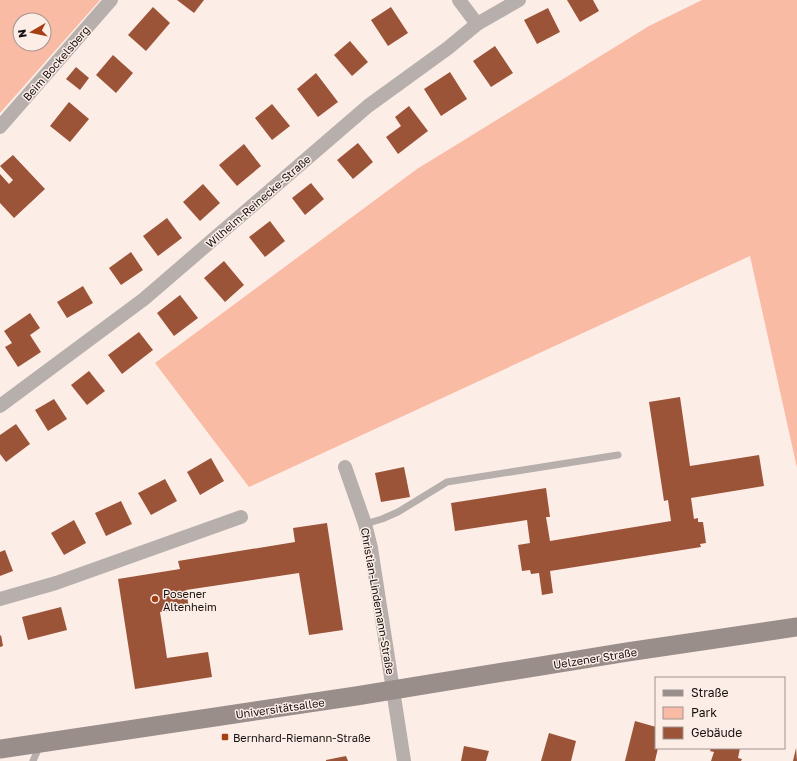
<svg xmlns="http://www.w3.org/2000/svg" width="797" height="761" viewBox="0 0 797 761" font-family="'Golos Text',sans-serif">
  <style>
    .green { fill: #fabba5; fill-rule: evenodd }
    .building { fill: #9c5439 }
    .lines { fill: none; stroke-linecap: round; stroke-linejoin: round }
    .lane { stroke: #b7afac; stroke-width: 7 }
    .street { stroke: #b7afac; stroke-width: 14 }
    .secondary { stroke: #9a8e8a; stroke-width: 19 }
    .poi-dot { fill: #a43f13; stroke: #fcede7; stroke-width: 1.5 }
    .labels { text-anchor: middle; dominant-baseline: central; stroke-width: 3; stroke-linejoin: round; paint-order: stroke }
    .street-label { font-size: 11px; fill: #16100e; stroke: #fcede7 }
    .poi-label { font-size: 11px; fill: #16100e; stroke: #fcede7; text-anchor: start }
  </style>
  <rect width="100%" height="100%" fill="#fcede7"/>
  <g class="green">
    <path d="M0 0H100L0 113ZM20 20H44V44H20Z"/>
    <polygon points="702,0 797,0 797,468 750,256 249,487 155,363 417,169 649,26"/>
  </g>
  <g class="building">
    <polygon points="177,0 204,0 194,13"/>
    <polygon points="567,0 593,0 599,11 580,22"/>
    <polygon points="153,7 170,23 146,51 128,35"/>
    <polygon points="391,7 408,33 388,46 371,20"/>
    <polygon points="548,8 560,32 537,44 524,20"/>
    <polygon points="350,41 368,62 352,76 334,55"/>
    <polygon points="495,46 513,73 491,87 473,61"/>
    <polygon points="113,55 133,73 116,93 96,75"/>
    <polygon points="76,67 89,78 80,90 66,79"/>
    <polygon points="450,72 467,99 441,116 424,89"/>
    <polygon points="316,73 338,102 318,117 297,89"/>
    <polygon points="69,102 89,119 70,142 50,126"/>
    <polygon points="272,104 290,126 272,140 255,118"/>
    <polygon points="409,106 428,131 398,154 386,137 401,126 395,117"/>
    <polygon points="358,143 373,162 353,179 337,160"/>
    <polygon points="244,144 261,166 237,186 219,165"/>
    <polygon points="13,155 45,189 14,218 0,203 0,174 9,184 13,180 0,166"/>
    <polygon points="311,183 324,199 305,215 292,198"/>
    <polygon points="203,184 220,203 200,221 183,202"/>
    <polygon points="167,218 182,238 158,256 143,236"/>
    <polygon points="270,221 285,241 265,257 249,237"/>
    <polygon points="131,252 143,270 121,285 109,268"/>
    <polygon points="224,261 244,285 225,302 204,278"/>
    <polygon points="83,286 93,303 67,318 57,302"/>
    <polygon points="180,295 198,318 174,336 157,313"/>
    <polygon points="30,313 40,328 30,335 41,352 18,367 5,347 12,343 4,331"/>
    <polygon points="139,332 153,350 122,374 108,355"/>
    <polygon points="89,371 105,391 87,405 71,385"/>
    <polygon points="680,397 690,466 759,455 764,486 691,498 694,519 698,518 698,522 703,522 706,543 700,544 701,547 550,571 553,593 542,595 539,573 531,574 530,570 522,571 518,545 530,543 527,520 455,531 451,503 546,488 550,517 546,517 550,541 671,521 668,500 664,501 649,402"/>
    <polygon points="54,399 67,419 48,431 35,410"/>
    <polygon points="16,424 30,444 6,462 0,454 0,435"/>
    <polygon points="211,458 224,481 200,495 187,472"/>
    <polygon points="404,467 410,497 381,502 375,473"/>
    <polygon points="165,479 177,501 151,515 138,493"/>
    <polygon points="121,501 132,524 106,536 95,513"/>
    <polygon points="74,520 86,543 64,555 51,533"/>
    <polygon points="327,523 343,630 309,635 299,573 186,590 189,608 160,612 167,658 208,652 212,677 135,689 118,579 180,569 178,561 295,542 293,528"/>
    <polygon points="5,550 13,571 0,576 0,552"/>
    <polygon points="61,607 67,630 28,640 22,617"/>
    <polygon points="1,635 3,646 0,647 0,636"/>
    <polygon points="635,721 656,727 656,748 658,748 655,761 625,761"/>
    <polygon points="549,733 576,741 571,761 541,761"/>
    <polygon points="464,746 489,751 486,761 461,761"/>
    <polygon points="711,748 740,748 738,758 742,759 741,761 711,761 714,752 710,751"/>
    <polygon points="796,748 797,761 793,761"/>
    <polygon points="346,756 348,761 326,761 326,760"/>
  </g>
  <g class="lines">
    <g class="lane">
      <polyline points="365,524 382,519 398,512 447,482 618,455"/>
      <polyline points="33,761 40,745"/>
    </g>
    <g class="street">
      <polyline points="459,0 477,24"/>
      <polyline points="0,127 111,0"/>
      <polyline points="0,406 144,299 368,106 448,48 477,24 519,0"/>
      <polyline points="345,467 365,524 371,548 404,761"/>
      <polyline points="0,599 56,583 241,517"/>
    </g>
    <polyline class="secondary" points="0,749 356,696 627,652 797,627"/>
  </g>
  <g class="poi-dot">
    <circle cx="155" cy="599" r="4"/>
    <rect x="221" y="733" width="8" height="8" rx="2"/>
  </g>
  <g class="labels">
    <g class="street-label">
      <text transform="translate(56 63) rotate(-49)">Beim Bockelsberg</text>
      <text transform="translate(258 201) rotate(-41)">Wilhelm-Reinecke-Straße</text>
      <text transform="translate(378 601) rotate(80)">Christian-Lindemann-Straße</text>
      <text transform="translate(595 658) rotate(-9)">Uelzener Straße</text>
      <text transform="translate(280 708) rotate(-8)">Universitätsallee</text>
    </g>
    <g class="poi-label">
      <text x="163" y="593">Posener<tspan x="163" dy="13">Altenheim</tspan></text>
      <text x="233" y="737">Bernhard-Riemann-Straße</text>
    </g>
  </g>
  <rect x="655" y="677" width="130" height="72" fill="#fcede7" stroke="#a09590"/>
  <rect x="663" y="690" width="20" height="6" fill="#9a8e8a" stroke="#a09590"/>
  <text x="691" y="697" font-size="12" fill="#16100e">Straße</text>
  <rect x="663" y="707" width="20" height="12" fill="#fabba5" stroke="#a09590"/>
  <text x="691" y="717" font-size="12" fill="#16100e">Park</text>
  <rect x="663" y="727" width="20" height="12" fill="#9c5439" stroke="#a09590"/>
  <text x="691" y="737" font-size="12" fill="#16100e">Gebäude</text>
  <g transform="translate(32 32) rotate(261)"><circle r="19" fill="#fcede7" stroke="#a09590"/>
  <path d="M0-3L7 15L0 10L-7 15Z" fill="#a43f13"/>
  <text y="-6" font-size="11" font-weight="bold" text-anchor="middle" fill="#16100e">N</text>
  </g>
</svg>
